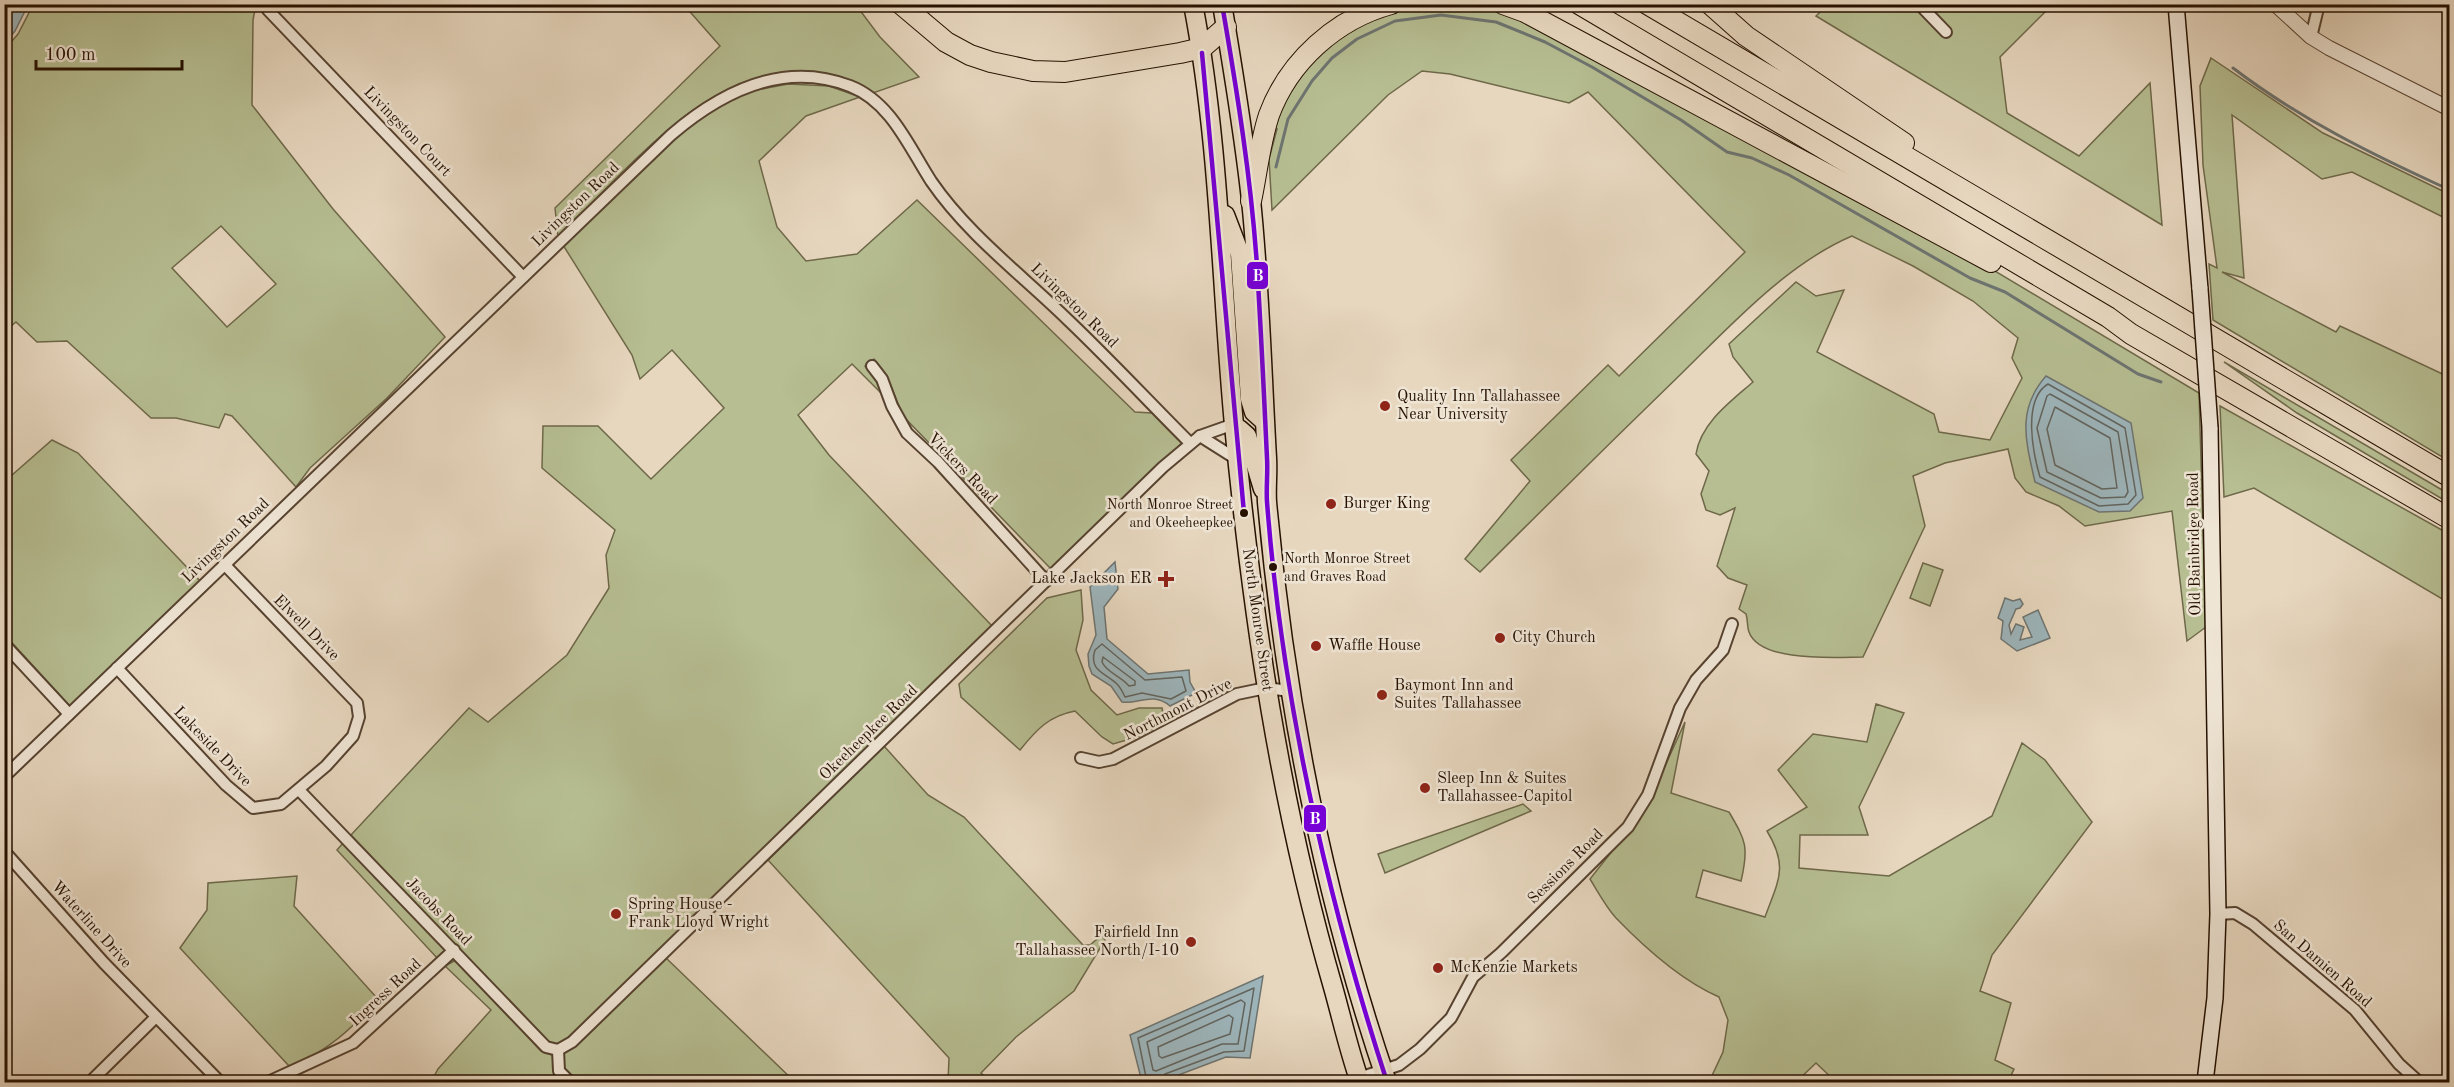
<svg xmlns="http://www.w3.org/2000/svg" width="2454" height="1087" viewBox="0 0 2454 1087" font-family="'Old Standard TT',serif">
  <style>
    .green { fill: #b6be92; stroke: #6e6849; stroke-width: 1.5; fill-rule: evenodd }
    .water { fill: #9db6bd; stroke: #6d7471; stroke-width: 1.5 }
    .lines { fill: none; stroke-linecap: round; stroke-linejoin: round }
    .shore { stroke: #62645e; stroke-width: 1.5 }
    .stream { stroke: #6d7471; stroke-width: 3 }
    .minor-casing { stroke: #564230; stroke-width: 14 }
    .tertiary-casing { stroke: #564230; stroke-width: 16 }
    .secondary-casing { stroke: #261100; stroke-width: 18 }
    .trunk-casing { stroke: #261100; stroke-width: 21 }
    .motorway-casing { stroke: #261100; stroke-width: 22 }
    .minor { stroke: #efe5d5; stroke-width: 10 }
    .tertiary { stroke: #efe5d5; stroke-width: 14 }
    .secondary { stroke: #efe5d5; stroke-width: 15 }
    .trunk { stroke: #e7d7bf; stroke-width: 18 }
    .motorway { stroke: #e7d7bf; stroke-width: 20 }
    .secondary-bridge-casing { stroke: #261100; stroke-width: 18; stroke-linecap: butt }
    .secondary-bridge { stroke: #efe5d5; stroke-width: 15 }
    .bus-1-casing { stroke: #efe5d5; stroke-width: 9 }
    .bus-1 { stroke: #7600d6; stroke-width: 4.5 }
    .poi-dot { fill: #8f2418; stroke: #efe5d5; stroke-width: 2 }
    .bus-dot { fill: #261100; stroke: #efe5d5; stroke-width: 2 }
    .labels { text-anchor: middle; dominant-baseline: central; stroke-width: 5; stroke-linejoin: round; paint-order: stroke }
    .bus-label { font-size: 14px; fill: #261100; stroke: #efe5d5; text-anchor: end }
    .street-label { font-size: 16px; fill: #261100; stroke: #efe5d5 }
    .poi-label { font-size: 16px; fill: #261100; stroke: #efe5d5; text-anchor: start }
    .line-badge { stroke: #efe5d5; stroke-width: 2 }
    .badge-label { font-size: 16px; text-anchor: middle; font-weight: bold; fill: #fff }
  </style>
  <rect width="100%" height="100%" fill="#e7d7bf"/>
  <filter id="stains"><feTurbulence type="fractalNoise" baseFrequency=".00333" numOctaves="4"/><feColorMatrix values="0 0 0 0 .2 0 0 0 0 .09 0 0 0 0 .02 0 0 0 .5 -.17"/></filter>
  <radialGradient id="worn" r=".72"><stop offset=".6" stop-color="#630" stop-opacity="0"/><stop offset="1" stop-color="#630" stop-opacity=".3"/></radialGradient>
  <g class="green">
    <path d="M256 4 253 20 252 105 333 209 445 337 387 398 310 468 296 487 232 416 225 414 219 428 176 418H151L67 341 37 342 16 322 5 331V49L18 34 33 5ZM221 226 276 284 227 327 172 268Z"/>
    <polygon points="1828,4 2052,5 2000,57 2007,113 2079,156 2150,83 2162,225 1816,16"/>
    <path d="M684 5H856L880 37 919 77 873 93C852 76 829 75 803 75 784 76 767 75 749 81 682 101 608 188 558 237L555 208 720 46Z"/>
    <path d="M1407 5H1485L1505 9 1928 231 2199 393 2206 627 2187 641 2172 511 2085 526 2059 506 2026 492 2015 478 2008 449 1945 463 1913 476 1925 526 1863 657C1837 657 1760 663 1749 632 1747 627 1748 620 1746 614L1739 609 1747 585 1728 578 1717 566 1735 508 1720 515 1706 510 1701 494 1709 471 1696 454C1701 423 1730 402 1753 382L1733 357 1729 344 1796 282 1816 296 1844 290 1817 352 1934 414 1939 432 1990 440 2022 378 2012 358 2018 338 1973 301 1913 266 1852 236C1788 263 1731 325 1682 373 1614 439 1547 505 1480 572L1465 559 1530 481 1511 460 1608 365 1619 376 1745 252 1588 92 1569 103 1450 74 1422 71 1388 95 1272 210 1269 159 1277 129H1273L1272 118 1318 49 1384 10Z"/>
    <polygon points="2211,58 2323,133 2449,194 2449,220 2352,172 2322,179 2232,115 2244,278 2222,272 2336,332 2340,326 2449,377 2449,461 2213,320 2209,264 2217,268 2203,165 2200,86"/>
    <polygon points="788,84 829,86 860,97 806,116 759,161 777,227 806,261 857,254 917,200 1135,412 1152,413 1182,443 1051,569 903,416 887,376 874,359 865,366 878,382 882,394 852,364 798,415 829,455 993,627 940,679 937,678 878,739 569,1038 557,1045 549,1043 351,835 469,708 488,722 567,655 609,588 606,555 615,530 542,468 543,426 598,426 651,479 724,408 672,350 640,379 632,355 563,245 674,138 708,110 751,91"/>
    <polygon points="2224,362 2449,494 2449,503 2297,413"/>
    <polygon points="2220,406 2449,534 2449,603 2254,488 2224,497"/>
    <polygon points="52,440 78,453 200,581 70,706 5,635 5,476 12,475"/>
    <polygon points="1923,563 1943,570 1930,606 1910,598"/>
    <path d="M1081 590 1083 620 1076 650 1091 690 1117 715 1139 708H1162L1165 722 1137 737 1113 744 1102 737 1075 711C1049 716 1037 729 1020 750L961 697 959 684 1047 598Z"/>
    <path d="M1876 704 1904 713 1859 807 1868 835H1800L1799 868 1889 876 1992 816 2022 743 2045 760 2092 822 1992 955 1980 991 2011 1003 1995 1060 2014 1069 2008 1082H1836L1816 1063 1796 1082H1709L1723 1052 1728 1020 1719 997C1680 980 1645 948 1616 918 1606 907 1598 892 1590 879L1646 808 1685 722 1671 793 1729 812C1746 841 1749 847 1741 881L1703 870 1696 897 1765 917C1778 881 1789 867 1767 831L1807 807 1778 770 1813 734 1867 742Z"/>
    <polygon points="884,746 928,795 964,817 1083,945 1090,945 1102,935 1105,940 1074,991 1016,1037 981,1073 991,1082 948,1082 949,1058 768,860"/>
    <polygon points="1523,804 1531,811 1385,873 1378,854"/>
    <polygon points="343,843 447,950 438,959 337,850"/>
    <path d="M297 876 294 906 377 998C354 1029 325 1052 290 1067L180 948 207 910 208 883Z"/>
    <polygon points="666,958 795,1082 578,1082 564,1068 563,1053 575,1045"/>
    <polygon points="456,960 541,1051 553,1055 554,1072 562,1082 431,1082 438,1069 491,1010 445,966"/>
  </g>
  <g class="water">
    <polygon points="5,4 28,5 15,31 5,43"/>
    <path d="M2046 376 2131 423 2143 498 2130 511 2099 512 2035 482C2026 442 2016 410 2046 376Z"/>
    <path d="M1115 562 1118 589 1104 607 1107 639 1148 674 1189 670 1190 682 1196 693 1170 706C1153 691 1137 705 1122 702L1111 686 1092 674 1089 666 1088 654 1096 635 1090 587Z"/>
    <polygon points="2005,598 2013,601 2020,599 2023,604 2020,608 2016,609 2009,625 2011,634 2016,624 2024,627 2020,640 2032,637 2023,617 2038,610 2050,638 2017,651 2001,639 2003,621 1998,618"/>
    <polygon points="1263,976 1250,1058 1226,1057 1160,1082 1142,1082 1130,1035"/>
  </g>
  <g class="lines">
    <g class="shore">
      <path d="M2048 384 2125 428 2136 495 2128 504 2099 506 2040 477C2033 453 2022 400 2048 384Z"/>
      <polygon points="2050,394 2118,432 2128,492 2125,497 2101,498 2047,472 2037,428 2047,396"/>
      <polygon points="2055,407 2110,438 2117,488 2102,489 2055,465 2047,429"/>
      <path d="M1102 644 1145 680 1182 677 1186 691 1171 699 1142 693 1125 697C1123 693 1121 688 1117 684 1106 673 1088 671 1095 650Z"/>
      <path d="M1103 657 1135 681V685L1129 686C1121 676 1107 673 1102 662Z"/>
      <polygon points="1241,1000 1245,1003 1238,1044 1222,1044 1156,1071 1153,1070 1147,1042"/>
      <polygon points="1229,1015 1233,1018 1230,1034 1162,1058 1159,1056 1158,1047"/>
      <polyline points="1147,1082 1138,1038 1254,988 1244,1051 1224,1052 1165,1074 1161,1082"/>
    </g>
    <g class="stream">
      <path d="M2233 68C2300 119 2373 155 2450 190"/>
      <polyline points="1276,167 1288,119 1312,81 1332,58 1357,39 1395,21 1441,15 1496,22 1545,42 1592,67 1681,120 1727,152 1752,158 1789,175 1970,278 2005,292 2138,374 2161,382"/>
    </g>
    <g class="minor-casing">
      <g id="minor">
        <polyline points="1919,4 1946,32"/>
        <polyline points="268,10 523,277"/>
        <polyline points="2311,37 2319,4"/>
        <polyline points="872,366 882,379 892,406 907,433 938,462 1046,581"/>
        <polyline points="1200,436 1238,460"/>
        <polyline points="4,644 69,714"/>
        <polyline points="117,668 226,785 253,808 281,804 326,766 353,736 359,717 357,703 224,564"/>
        <polyline points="1081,758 1099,762 1113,759 1237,694 1266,688 1290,691"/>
        <path d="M4 777 671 135C720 93 783 60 850 86 891 102 909 147 931 181 968 235 1022 275 1068 320 1110 360 1149 402 1190 443"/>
        <polyline points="299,790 546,1047 558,1050 572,1042 1163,467 1200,436 1234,424"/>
        <polyline points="4,851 104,963 220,1082"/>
        <polyline points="2218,914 2235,913 2253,924 2355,1010 2399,1064 2419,1082"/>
        <polyline points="558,1050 559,1071 570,1082"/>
        <polyline points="1359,1078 1399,1065 1420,1049 1451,1018 1473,977 1501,953 1628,827 1648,795 1680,708 1696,680 1723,650 1732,624"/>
        <polyline points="90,1082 156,1017"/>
        <polyline points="268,1082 353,1043 454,950"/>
      </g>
    </g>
    <g class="tertiary-casing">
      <polyline id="tertiary" points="2275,4 2311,37 2329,48 2450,109"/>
    </g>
    <g class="secondary-casing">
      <g id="secondary">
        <polyline points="2176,4 2200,289"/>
        <polyline points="2205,1082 2215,998 2218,914 2210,428"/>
      </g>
    </g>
    <g class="trunk-casing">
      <g id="trunk">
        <path d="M1193 4C1220 144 1221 285 1234 425 1252 615 1280 804 1333 987 1342 1019 1349 1051 1360 1082"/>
        <path d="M1222 4C1233 69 1244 135 1251 200 1260 286 1262 372 1267 458 1268 473 1266 488 1267 502 1285 699 1323 895 1387 1082"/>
        <polyline points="1225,215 1240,254 1250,399 1254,412 1263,420"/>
        <polyline points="1239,429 1247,436 1263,489"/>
      </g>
    </g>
    <g class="motorway-casing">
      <g id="motorway">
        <polyline points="901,4 946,42 970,55 991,62 1033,71 1065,72 1180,53 1202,48 1226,27"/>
        <polyline points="1503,4 1525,12 1991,262"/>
        <polyline points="1579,4 2108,317 2131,334 2450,519"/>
        <polyline points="1647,4 2450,477"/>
        <polyline points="1710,4 1746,36 1904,143"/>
        <path d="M1251 201C1257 173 1260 142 1269 115 1289 61 1336 19 1391 4"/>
      </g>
    </g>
    <use href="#minor" class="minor"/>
    <use href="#tertiary" class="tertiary"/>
    <use href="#secondary" class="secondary"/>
    <use href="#trunk" class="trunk"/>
    <use href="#motorway" class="motorway"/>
    <g class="secondary-bridge-casing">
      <polyline id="secondary-bridge" points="2200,289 2210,428"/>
    </g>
    <use href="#secondary-bridge" class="secondary-bridge"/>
    <g class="bus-1-casing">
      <g id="bus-1">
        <path d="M1222 4C1237 91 1251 178 1257 266 1261 330 1264 394 1267 458 1268 473 1266 487 1267 502 1282 699 1326 894 1387 1082"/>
        <polyline points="1202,53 1244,513"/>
      </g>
    </g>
    <use href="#bus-1" class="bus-1"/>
  </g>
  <g class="poi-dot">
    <circle cx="1385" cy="406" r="6"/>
    <circle cx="1331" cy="504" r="6"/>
    <path d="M1163 570h6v6h6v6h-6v6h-6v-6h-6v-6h6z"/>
    <circle cx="1500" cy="638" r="6"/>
    <circle cx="1316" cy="646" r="6"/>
    <circle cx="1382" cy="695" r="6"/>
    <circle cx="1425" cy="788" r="6"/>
    <circle cx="616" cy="914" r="6"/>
    <circle cx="1191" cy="942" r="6"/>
    <circle cx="1438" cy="968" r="6"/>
  </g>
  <g class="bus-dot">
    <circle cx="1244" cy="513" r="5"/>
    <circle cx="1273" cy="567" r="5"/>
  </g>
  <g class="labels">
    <g class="bus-label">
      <text x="1233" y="505">North Monroe Street<tspan x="1233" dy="18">and Okeeheepkee</tspan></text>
      <text x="1284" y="559" text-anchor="start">North Monroe Street<tspan x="1284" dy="18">and Graves Road</tspan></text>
    </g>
    <g class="street-label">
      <text transform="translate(407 132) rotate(46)">Livingston Court</text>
      <text transform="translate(576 205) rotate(-44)">Livingston Road</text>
      <text transform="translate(1074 306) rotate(44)">Livingston Road</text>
      <text transform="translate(962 469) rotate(46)">Vickers Road</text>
      <text transform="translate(226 541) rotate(-44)">Livingston Road</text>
      <text transform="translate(2195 544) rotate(-91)">Old Bainbridge Road</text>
      <text transform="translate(1257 620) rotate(82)">North Monroe Street</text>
      <text transform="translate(306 628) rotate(45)">Elwell Drive</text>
      <text transform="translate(1178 710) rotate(-27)">Northmont Drive</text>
      <text transform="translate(869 733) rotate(-44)">Okeeheepkee Road</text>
      <text transform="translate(212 747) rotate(46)">Lakeside Drive</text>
      <text transform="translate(1566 867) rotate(-45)">Sessions Road</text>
      <text transform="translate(438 912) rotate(46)">Jacobs Road</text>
      <text transform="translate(91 925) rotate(48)">Waterline Drive</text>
      <text transform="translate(2322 964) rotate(41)">San Damien Road</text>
      <text transform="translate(386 993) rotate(-43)">Ingress Road</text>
    </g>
    <g class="poi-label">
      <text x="1397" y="397">Quality Inn Tallahassee<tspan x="1397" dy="18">Near University</tspan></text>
      <text x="1343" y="504">Burger King</text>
      <text x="1152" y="579" text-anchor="end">Lake Jackson ER</text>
      <text x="1512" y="638">City Church</text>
      <text x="1328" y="646">Waffle House</text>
      <text x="1394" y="686">Baymont Inn and<tspan x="1394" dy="18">Suites Tallahassee</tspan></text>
      <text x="1437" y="779">Sleep Inn &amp; Suites<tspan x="1437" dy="18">Tallahassee-Capitol</tspan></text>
      <text x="628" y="905">Spring House -<tspan x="628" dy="18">Frank Lloyd Wright</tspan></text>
      <text x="1179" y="933" text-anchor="end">Fairfield Inn<tspan x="1179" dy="18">Tallahassee North/I-10</tspan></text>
      <text x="1450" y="968">McKenzie Markets</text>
    </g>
  </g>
  <g class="line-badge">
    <rect x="1246" y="261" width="23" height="29" rx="6" fill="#7600d6"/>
    <rect x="1303" y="804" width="24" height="29" rx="6" fill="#7600d6"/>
  </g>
  <g class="badge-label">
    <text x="1258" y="281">B</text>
    <text x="1315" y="824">B</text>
  </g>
  <rect width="2454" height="1087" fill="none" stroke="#e7d7bf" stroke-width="24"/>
  <rect x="6" y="6" width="2442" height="1075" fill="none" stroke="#261100" stroke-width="3"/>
  <rect x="12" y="12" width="2430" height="1063" fill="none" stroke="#261100" stroke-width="1.5"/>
  <path d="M36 60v9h146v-9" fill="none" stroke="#261100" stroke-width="3"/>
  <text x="45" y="60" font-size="18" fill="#261100" stroke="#efe5d5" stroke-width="4.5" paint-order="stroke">100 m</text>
  <rect width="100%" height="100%" filter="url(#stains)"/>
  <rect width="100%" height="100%" fill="url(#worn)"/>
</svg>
